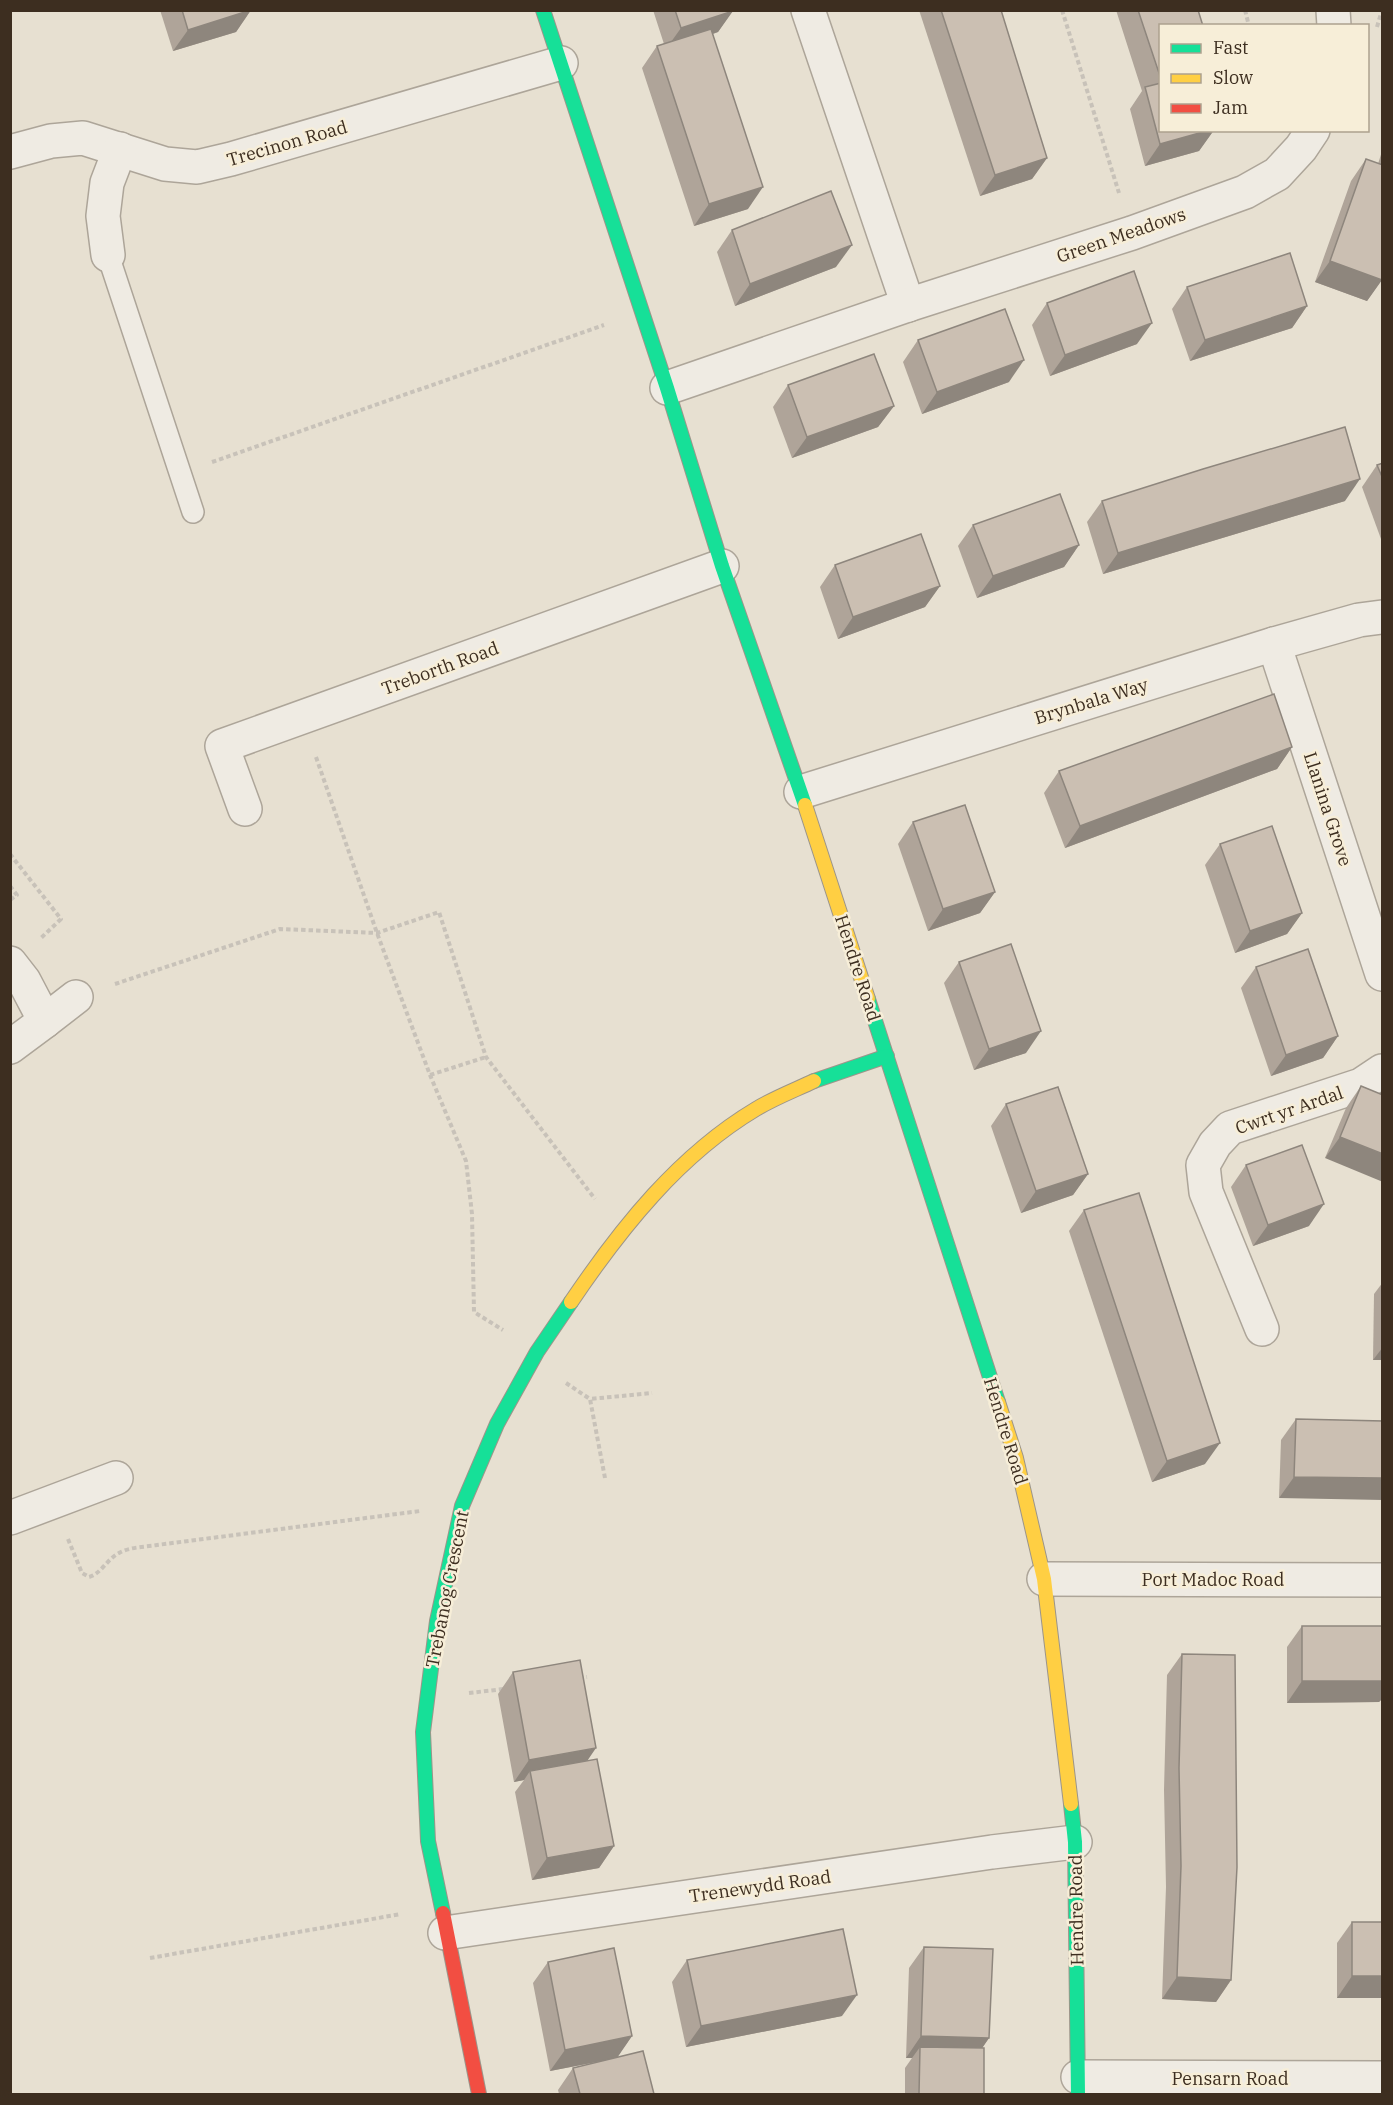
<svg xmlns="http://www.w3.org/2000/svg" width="1393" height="2105" viewBox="0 0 1393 2105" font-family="'IBM Plex Serif',serif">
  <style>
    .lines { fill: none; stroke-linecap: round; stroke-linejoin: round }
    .lane-casing { stroke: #ada599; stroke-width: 24 }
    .street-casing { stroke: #ada599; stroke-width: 36 }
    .fast-casing { stroke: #9c958a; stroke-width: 16 }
    .slow-casing { stroke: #9c958a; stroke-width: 16 }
    .jam-casing { stroke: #9c958a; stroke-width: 16 }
    .path { stroke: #c8c2b9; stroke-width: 4; stroke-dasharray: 4.5 3; stroke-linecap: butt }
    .lane { stroke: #efebe3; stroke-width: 21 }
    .street { stroke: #efebe3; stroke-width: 33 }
    .fast { stroke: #16e098; stroke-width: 14 }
    .slow { stroke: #ffcf43; stroke-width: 14 }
    .jam { stroke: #f24e42; stroke-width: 14 }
    .wall { fill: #afa499 }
    .shaded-wall { fill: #8e867d }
    .building { fill: #cbbfb2; stroke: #8e867d; stroke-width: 1.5 }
    .labels { text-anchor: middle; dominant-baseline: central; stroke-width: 5; stroke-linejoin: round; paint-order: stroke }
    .street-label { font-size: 18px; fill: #3d2e20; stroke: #f7eed8 }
  </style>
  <rect width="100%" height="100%" fill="#e7e0d1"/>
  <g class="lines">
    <g class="lane-casing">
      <polyline id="lane" points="108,255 193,512"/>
    </g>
    <g class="street-casing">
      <g id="street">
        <polyline points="808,10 908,305"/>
        <polyline points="1333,10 1334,26"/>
        <polyline points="10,152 51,141 83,138 165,164 197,167 231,159 561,63"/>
        <polyline points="108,255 103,216 107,183 120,149"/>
        <polyline points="667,388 908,305 1132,233 1245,192 1277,174 1301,148 1313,130"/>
        <polyline points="1274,644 1382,974"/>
        <polyline points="801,792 1274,644 1359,620 1382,617"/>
        <polyline points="245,809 222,746 722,566"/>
        <polyline points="10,963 24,981 45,1021 10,1047"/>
        <polyline points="45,1021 76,997"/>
        <polyline points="1262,1329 1206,1192 1203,1165 1215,1144 1230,1128 1361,1085 1382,1071"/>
        <polyline points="10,1518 116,1478"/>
        <polyline points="1044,1579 1382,1580"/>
        <polyline points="445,1933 992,1852 1075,1842"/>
        <polyline points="1078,2077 1382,2078"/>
      </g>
    </g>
    <g class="fast-casing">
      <g id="fast">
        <polyline points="543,10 667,388 722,566 805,805"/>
        <polyline points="868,999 998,1402"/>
        <polyline points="814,1081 887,1056"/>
        <polyline points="1071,1804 1075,1842 1078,2094"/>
        <polyline points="443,1913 428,1841 423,1732 437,1621 462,1506 497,1424 537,1352 571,1302"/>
      </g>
    </g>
    <g class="slow-casing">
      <g id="slow">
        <polyline points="805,805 868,999"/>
        <path d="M571 1302C621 1228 679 1155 756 1109 774 1098 795 1090 814 1081"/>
        <polyline points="998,1402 1016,1458 1044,1579 1071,1804"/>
      </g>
    </g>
    <g class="jam-casing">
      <polyline id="jam" points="443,1913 479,2094"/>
    </g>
    <g class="path">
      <polyline points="1062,10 1119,193"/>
      <polyline points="1245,10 1249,26"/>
      <polyline points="1377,27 1382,10"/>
      <polyline points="212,462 604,325"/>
      <polyline points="316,757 377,933 430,1075 466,1161 472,1214 474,1312 503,1330"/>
      <polyline points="10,854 61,919 41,938"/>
      <polyline points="10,886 17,895 10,900"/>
      <polyline points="115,984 280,929 377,933 439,912 486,1057 595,1199"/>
      <polyline points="430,1075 486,1057"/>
      <polyline points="566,1383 590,1399"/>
      <polyline points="605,1478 590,1399 652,1393"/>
      <path d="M68 1539 82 1573 89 1577C101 1574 107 1559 119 1553 129 1547 145 1547 157 1545L420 1511"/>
      <polyline points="579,1678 587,1677"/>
      <polyline points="469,1693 504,1689"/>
      <polyline points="150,1958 401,1914"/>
    </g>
    <use href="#lane" class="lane"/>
    <use href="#street" class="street"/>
    <use href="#fast" class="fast"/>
    <use href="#slow" class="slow"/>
    <use href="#jam" class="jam"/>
  </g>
  <g class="wall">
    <polygon points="160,10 251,10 236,32 173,51"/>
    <polygon points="653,10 733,10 718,32 713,34 748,209 694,226 642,68 657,46 664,44"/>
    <polygon points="919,10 1001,10 1047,158 1032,179 980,196"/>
    <polygon points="1116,10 1198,10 1161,26 1161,130 1214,130 1199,151 1145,166 1130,109 1142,91"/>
    <polygon points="1383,148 1383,278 1367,301 1315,282 1351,181 1366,159 1378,164"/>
    <polygon points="732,230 836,267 735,306 717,252"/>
    <polygon points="1187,287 1307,306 1292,328 1190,361 1172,309"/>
    <polygon points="1047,303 1137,344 1050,376 1032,325"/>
    <polygon points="918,340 1009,382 922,414 903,362"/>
    <polygon points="788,385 894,406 878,427 792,458 773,407"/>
    <polygon points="1383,463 1383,538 1381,539 1362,487 1377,465"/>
    <polygon points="1102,501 1345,501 1103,574 1087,522"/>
    <polygon points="973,525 1079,545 1064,567 977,598 958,546"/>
    <polygon points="835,565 940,586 925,607 838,639 820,587"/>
    <polygon points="1292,747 1277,769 1065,848 1044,793 1059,771"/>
    <polygon points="913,822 995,892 980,913 928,931 898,844"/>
    <polygon points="1220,844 1302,913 1287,934 1235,953 1205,865"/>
    <polygon points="959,962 1026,1053 974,1070 944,983"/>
    <polygon points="1256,967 1338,1036 1323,1058 1271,1076 1241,988"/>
    <polygon points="1361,1086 1383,1095 1325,1158 1346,1108"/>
    <polygon points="1006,1104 1088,1174 1073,1195 1021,1213 991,1126"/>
    <polygon points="1246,1165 1309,1226 1253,1246 1231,1187"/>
    <polygon points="1084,1210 1205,1464 1152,1482 1069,1231"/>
    <polygon points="1383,1282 1383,1360 1373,1360 1374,1294"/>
    <polygon points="1296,1419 1383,1421 1279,1498 1281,1440"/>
    <polygon points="1302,1626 1383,1626 1383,1698 1379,1702 1287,1703 1287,1647"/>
    <polygon points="1182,1654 1231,1980 1216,2002 1162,1999 1166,1887 1164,1790 1167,1675"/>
    <polygon points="513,1672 587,1760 614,1846 599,1868 532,1880 515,1792 524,1780 514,1782 498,1694"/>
    <polygon points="1352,1922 1383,1922 1383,1998 1337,1998 1337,1943"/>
    <polygon points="924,1947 989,2038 982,2048 984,2094 905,2094 905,2068 912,2058 906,2058 909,1968"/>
    <polygon points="687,1960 842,2016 686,2047 672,1982"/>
    <polygon points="548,1962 632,2036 617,2057 654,2094 559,2094 558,2090 573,2068 607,2060 550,2071 533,1983"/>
  </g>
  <g class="shaded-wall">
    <polygon points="251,10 236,32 173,51 188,30"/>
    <polygon points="733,11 718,32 666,49 681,28"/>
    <polygon points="1210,130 1214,130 1199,151 1145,166 1160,144"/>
    <polygon points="1047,158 1032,179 980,196 995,175"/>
    <polygon points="763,187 748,209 694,226 709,204"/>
    <polygon points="852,245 836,267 735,306 750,284"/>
    <polygon points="1330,261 1382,280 1367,301 1315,282"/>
    <polygon points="1307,306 1292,328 1190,361 1205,340"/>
    <polygon points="1152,323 1137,344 1050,376 1065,355"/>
    <polygon points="1024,360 1009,382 922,414 937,392"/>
    <polygon points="894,406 878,427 792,458 807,437"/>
    <polygon points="1360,479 1345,501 1103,574 1118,553"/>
    <polygon points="1079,545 1064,567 977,598 993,576"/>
    <polygon points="940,586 925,607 838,639 853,617"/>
    <polygon points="1292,747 1277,769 1065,848 1080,826"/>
    <polygon points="995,892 980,913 928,931 943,909"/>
    <polygon points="1302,913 1287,934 1235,953 1250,931"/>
    <polygon points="1041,1031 1026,1053 974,1070 989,1049"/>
    <polygon points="1338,1036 1323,1058 1271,1076 1286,1055"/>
    <polygon points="1340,1137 1383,1154 1383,1182 1325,1158"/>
    <polygon points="1088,1174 1073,1195 1021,1213 1036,1191"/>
    <polygon points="1324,1204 1309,1226 1253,1246 1268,1225"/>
    <polygon points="1383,1347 1383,1360 1373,1360"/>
    <polygon points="1220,1443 1205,1464 1152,1482 1167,1461"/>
    <polygon points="1294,1477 1383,1478 1383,1500 1279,1498"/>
    <polygon points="1302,1681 1383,1681 1383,1698 1379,1702 1287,1703"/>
    <polygon points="596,1748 581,1770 530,1771 524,1780 514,1782 529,1760"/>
    <polygon points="614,1846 599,1868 532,1880 547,1858"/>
    <polygon points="1352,1976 1383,1976 1383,1998 1337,1998"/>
    <polygon points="1177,1977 1231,1980 1216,2002 1162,1999"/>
    <polygon points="857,1995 842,2016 686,2047 701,2026"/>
    <polygon points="632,2036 617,2058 550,2071 565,2050"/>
    <polygon points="921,2036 989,2038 974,2060 920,2047 912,2058 906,2058"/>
  </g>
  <g class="building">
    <polygon points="182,10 251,10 188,30"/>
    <polygon points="675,10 733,10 733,11 681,28"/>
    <polygon points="941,10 1001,10 1047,158 995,175"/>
    <polygon points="1138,10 1198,10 1203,26 1161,26 1161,79"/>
    <polygon points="711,29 763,187 709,204 657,46"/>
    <polygon points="1161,83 1161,130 1210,130 1160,144 1145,87"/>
    <polygon points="1366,159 1383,165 1382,280 1330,261"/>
    <polygon points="831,191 852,245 750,284 732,230"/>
    <polygon points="1290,253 1307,306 1205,340 1187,287"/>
    <polygon points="1134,271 1152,323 1065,355 1047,303"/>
    <polygon points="1005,309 1024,360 937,392 918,340"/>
    <polygon points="874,354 894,406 807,437 788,385"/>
    <polygon points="1345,427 1360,479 1118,553 1102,501 1203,469"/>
    <polygon points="1383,463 1383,479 1377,465"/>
    <polygon points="1060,494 1079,545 993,576 973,525"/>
    <polygon points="921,534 940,586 853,617 835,565"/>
    <polygon points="1274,694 1292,747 1080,826 1059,771"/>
    <polygon points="965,805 995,892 943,909 913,822"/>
    <polygon points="1272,826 1302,913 1250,931 1220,844"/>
    <polygon points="1011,944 1041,1031 989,1049 959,962"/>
    <polygon points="1308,949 1338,1036 1286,1055 1256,967"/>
    <polygon points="1361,1086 1383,1095 1383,1154 1340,1137"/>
    <polygon points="1058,1087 1088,1174 1036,1191 1006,1104"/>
    <polygon points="1302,1145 1324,1204 1268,1225 1246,1165"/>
    <polygon points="1139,1193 1220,1443 1167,1461 1084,1210"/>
    <polygon points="1296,1419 1383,1421 1383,1478 1294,1477"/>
    <rect x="1302" y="1626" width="81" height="55"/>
    <polygon points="1182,1654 1235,1655 1237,1867 1231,1980 1177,1977 1181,1866 1179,1768"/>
    <polygon points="580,1660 596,1748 529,1760 513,1672"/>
    <polygon points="597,1759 614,1846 547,1858 530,1771"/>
    <rect x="1352" y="1922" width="31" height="54"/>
    <polygon points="843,1929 857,1995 701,2026 687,1960"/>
    <polygon points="924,1947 993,1949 989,2038 921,2036"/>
    <polygon points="614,1948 632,2036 565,2050 548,1962"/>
    <polygon points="920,2047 984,2048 984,2094 919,2094"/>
    <polygon points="643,2051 654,2094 580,2094 573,2068"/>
  </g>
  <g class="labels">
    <g class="street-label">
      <text transform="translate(287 143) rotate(-16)">Trecinon Road</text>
      <text transform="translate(1121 235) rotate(-19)">Green Meadows</text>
      <text transform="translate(440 668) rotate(-20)">Treborth Road</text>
      <text transform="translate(1091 701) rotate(-17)">Brynbala Way</text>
      <text transform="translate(1328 809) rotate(72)">Llanina Grove</text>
      <text transform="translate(858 968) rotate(72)">Hendre Road</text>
      <text transform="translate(1289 1110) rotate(-19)">Cwrt yr Ardal</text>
      <text transform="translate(1006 1431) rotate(73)">Hendre Road</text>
      <text x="1213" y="1579">Port Madoc Road</text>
      <text transform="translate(447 1589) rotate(-79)">Trebanog Crescent</text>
      <text transform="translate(760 1886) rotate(-8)">Trenewydd Road</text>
      <text transform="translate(1076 1910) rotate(-91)">Hendre Road</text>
      <text x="1230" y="2078">Pensarn Road</text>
    </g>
  </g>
  <rect width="1393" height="2105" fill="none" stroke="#3d2e20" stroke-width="24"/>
  <rect x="1159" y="24" width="210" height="108" fill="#f7eed8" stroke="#ada18e" stroke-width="1.5"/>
  <rect x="1171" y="44" width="30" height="9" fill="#16e098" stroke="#ada18e" stroke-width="1.5"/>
  <text x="1213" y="54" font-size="18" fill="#3d2e20">Fast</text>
  <rect x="1171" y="74" width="30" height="9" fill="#ffcf43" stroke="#ada18e" stroke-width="1.5"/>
  <text x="1213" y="84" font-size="18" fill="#3d2e20">Slow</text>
  <rect x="1171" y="104" width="30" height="9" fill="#f24e42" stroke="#ada18e" stroke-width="1.5"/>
  <text x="1213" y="114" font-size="18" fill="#3d2e20">Jam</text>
</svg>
